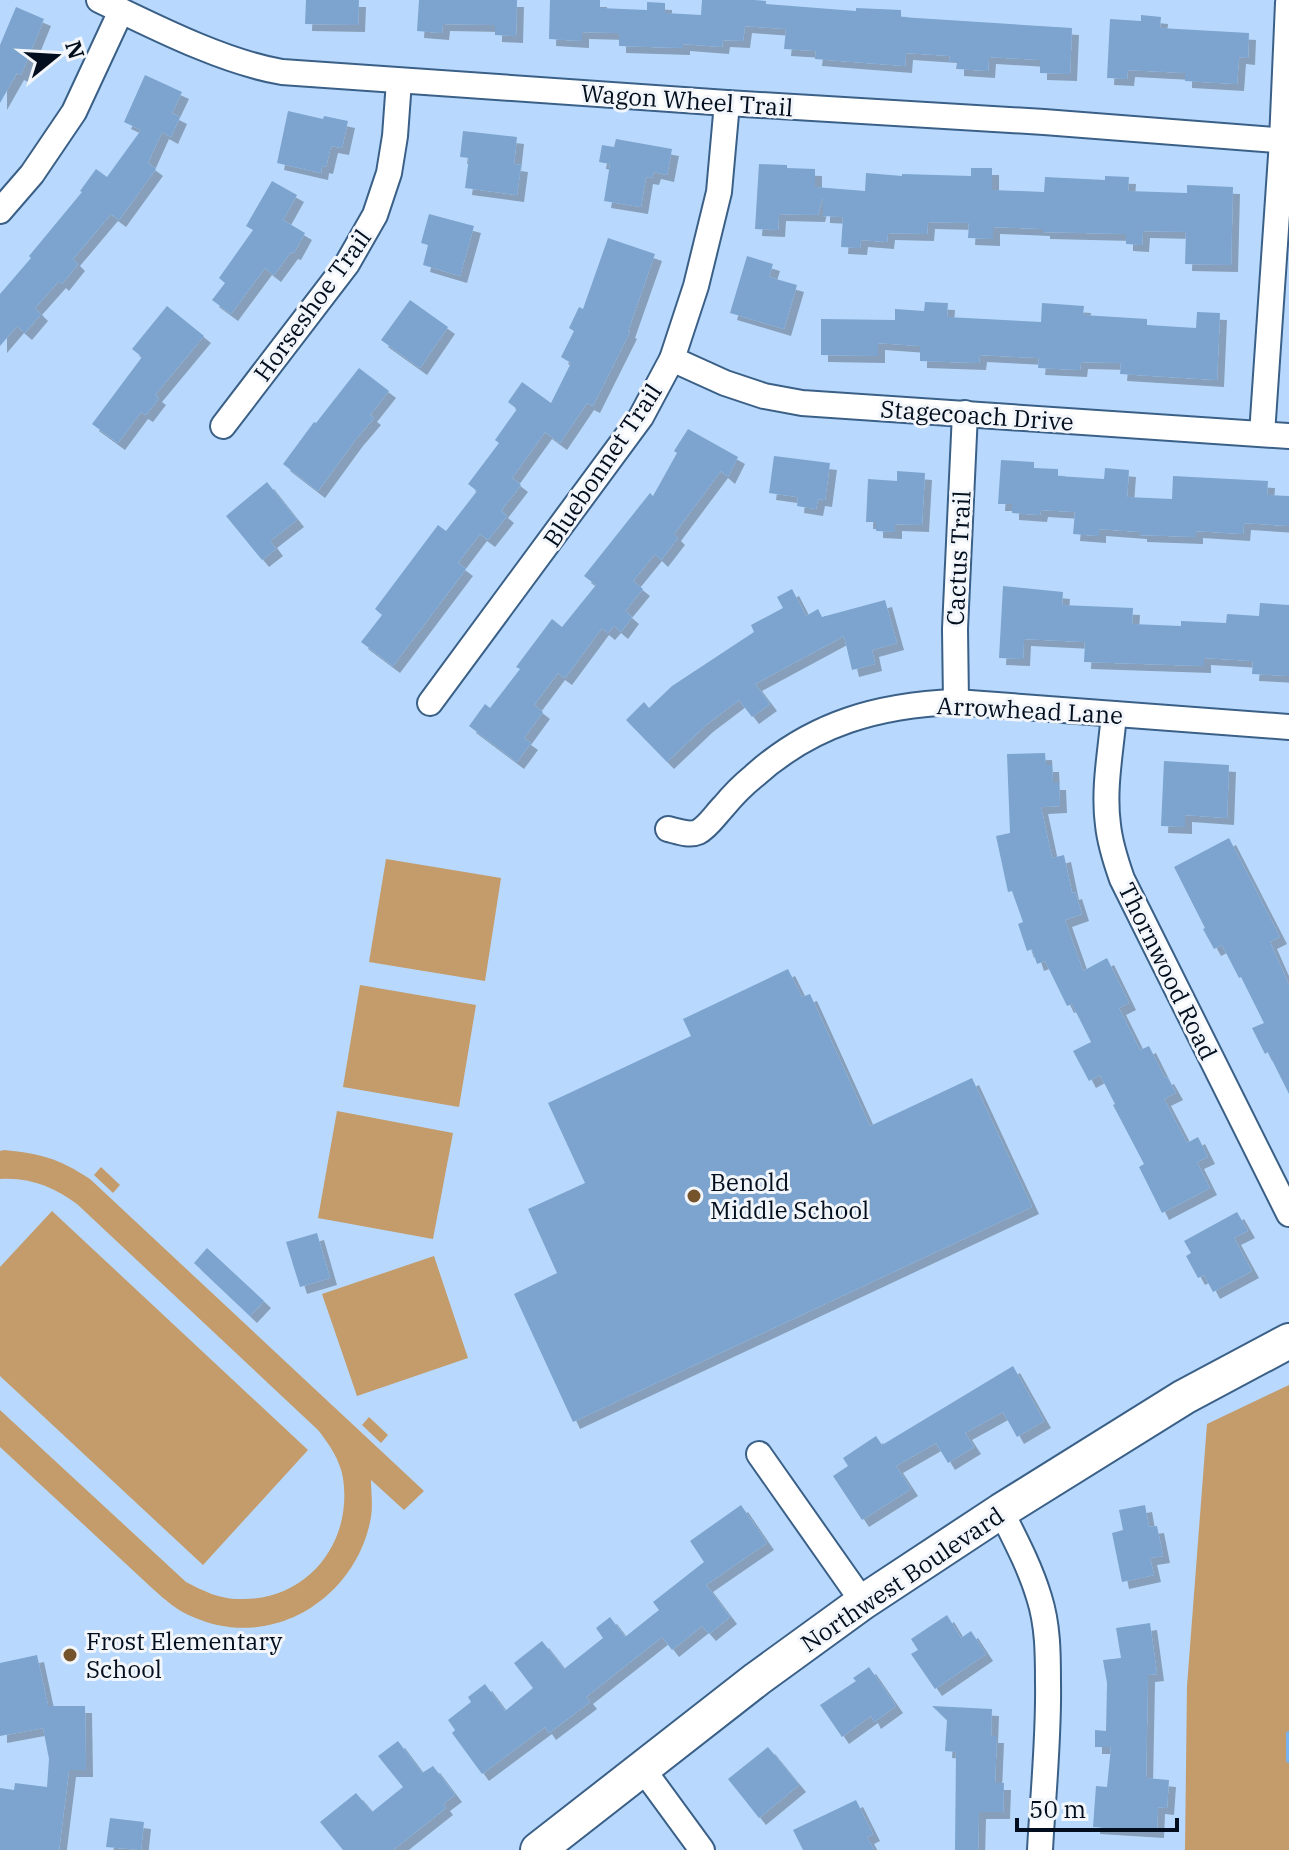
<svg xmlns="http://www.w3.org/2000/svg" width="1289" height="1850" viewBox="0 0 1289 1850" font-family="'IBM Plex Serif',serif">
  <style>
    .green { fill: #c49b6a }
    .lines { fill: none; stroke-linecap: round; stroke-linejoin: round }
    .stream { stroke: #78b3f0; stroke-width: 6 }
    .building { fill: #7ca4cf; filter: url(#shadow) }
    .street-casing { stroke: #3b6087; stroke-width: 28 }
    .secondary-casing { stroke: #3b6087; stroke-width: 38 }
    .street { stroke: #fff; stroke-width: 24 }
    .secondary { stroke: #fff; stroke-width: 34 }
    .poi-dot { fill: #75542b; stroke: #f2f6fb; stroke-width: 3 }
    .labels { text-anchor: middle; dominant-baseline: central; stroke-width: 6; stroke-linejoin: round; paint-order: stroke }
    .street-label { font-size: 24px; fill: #020e1d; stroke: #f2f6fb }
    .poi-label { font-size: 24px; fill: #020e1d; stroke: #f2f6fb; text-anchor: start }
  </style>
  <defs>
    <filter id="shadow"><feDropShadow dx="7" dy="7" stdDeviation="0" flood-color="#0004"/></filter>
  </defs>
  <rect width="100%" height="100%" fill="#b8d9fd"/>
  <g class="green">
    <polygon points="386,859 501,878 485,981 369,962"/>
    <polygon points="360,985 476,1005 459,1107 343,1087"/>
    <polygon points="337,1111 453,1133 433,1239 318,1218"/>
    <path d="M4 1150C42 1154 58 1158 90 1179L424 1491 404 1510 371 1480C371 1492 373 1504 371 1517 357 1598 272 1652 193 1617 178 1611 165 1600 153 1589L0 1447V1410L186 1582C203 1591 220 1599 238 1599 306 1602 353 1544 343 1478 340 1460 329 1444 318 1430L77 1204C54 1187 30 1177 0 1179V1151Z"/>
    <polygon points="101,1167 120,1185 113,1193 94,1175"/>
    <polygon points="52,1211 308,1450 203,1565 0,1376 0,1267"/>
    <polygon points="434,1256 468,1358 357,1396 322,1294"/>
    <polygon points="1289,1385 1289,1850 1185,1850 1187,1686 1207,1424"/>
    <polygon points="369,1417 388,1435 381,1443 362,1425"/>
  </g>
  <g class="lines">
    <polyline class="stream" points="1289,1734 1289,1760"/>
  </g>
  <g class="building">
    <polygon points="306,0 359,0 358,25 305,24"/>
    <polygon points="419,0 517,0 516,36 495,35 495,25 443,24 442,33 417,31"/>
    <polygon points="550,0 600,0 600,8 647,10 647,2 665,3 665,13 701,15 702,0 754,0 766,1 766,4 856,11 856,8 901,10 901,17 1072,28 1070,74 1040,73 1040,60 989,57 988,71 957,69 957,62 949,62 950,56 906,53 905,66 815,59 816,51 784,49 786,29 745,26 743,41 723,40 722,47 683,44 683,48 619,46 619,33 582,32 582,41 549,39"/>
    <polygon points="16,7 44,19 21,75 17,73 0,103 0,45"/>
    <polygon points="1141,15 1161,17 1160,28 1249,33 1248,58 1239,57 1237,84 1185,81 1185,73 1128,70 1127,79 1107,78 1110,19 1141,21"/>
    <polygon points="145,75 182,92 172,113 180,117 171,137 162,132 148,163 156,169 119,220 111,214 73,259 78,264 62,284 59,281 35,308 41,314 25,333 17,326 0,346 0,294 31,258 29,256 82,192 80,191 96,169 107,177 141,130 124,122"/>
    <polygon points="288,111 323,119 324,116 348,121 342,148 331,146 326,167 322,166 321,173 277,163"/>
    <polygon points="463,131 517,137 514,164 521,165 517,195 465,188 469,158 460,157"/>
    <polygon points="616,139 672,149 667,175 654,172 652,178 646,177 641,207 604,201 610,164 599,162 602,145 614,147"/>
    <polygon points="759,164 787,165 787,168 815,169 815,187 865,191 866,173 902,176 902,174 971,176 971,168 992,168 992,190 1044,192 1045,177 1105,180 1105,176 1129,177 1128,191 1187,193 1187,185 1233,187 1231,265 1185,264 1186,232 1143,231 1142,245 1126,244 1126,234 1043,232 1043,229 993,227 993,239 968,238 969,223 928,222 927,234 888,233 887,242 861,240 860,248 841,247 843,217 823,216 823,197 818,215 779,214 778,230 755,229"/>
    <polygon points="272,181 297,195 283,220 305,233 294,253 291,252 274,275 265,268 231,314 212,300 225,283 219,278 253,230 246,226"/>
    <polygon points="429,214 474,226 460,276 423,265 428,245 421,243"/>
    <polygon points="608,238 655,254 628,331 630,332 593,406 587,403 560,443 545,432 512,478 521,485 501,511 507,516 488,540 480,534 458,563 466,569 393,666 361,642 382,615 375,609 438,525 446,531 477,491 468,484 499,443 495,440 517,409 508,402 522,382 551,403 571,363 561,357 574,331 569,328 579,307 583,309"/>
    <polygon points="747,256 773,264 769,277 797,285 784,329 730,313"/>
    <polygon points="410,300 448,327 420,368 381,340"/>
    <polygon points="925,302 948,303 947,317 1041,322 1042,303 1084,306 1083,315 1147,319 1147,325 1196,328 1197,312 1220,313 1217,380 1120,374 1121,363 1081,362 1080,370 1038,368 1039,358 980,355 979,363 920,361 920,346 878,343 878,356 821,355 821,319 895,320 895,309 924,311"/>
    <polygon points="167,306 204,336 155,395 159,398 146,415 141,412 118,443 92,424 142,357 132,349"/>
    <polygon points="359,368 389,391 370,415 374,418 356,439 318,491 283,464 314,422 316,423"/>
    <polygon points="688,429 738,457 728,477 721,471 674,534 678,538 661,560 655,554 633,581 643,589 625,611 632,617 621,632 614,626 608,633 602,628 565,678 558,673 534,705 543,712 524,738 531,743 517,762 469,726 485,704 490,708 520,669 516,667 552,619 562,627 596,585 584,576 650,493 653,496 677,453 674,451"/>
    <polygon points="774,456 830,463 825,500 818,499 816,509 797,506 798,497 769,493"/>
    <polygon points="1001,460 1034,462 1034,468 1058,469 1058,476 1104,479 1105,468 1129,470 1127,497 1172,499 1173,476 1268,481 1267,495 1289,496 1289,526 1244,523 1243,534 1196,531 1196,537 1140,535 1140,532 1099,529 1099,536 1073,534 1075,512 1041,510 1040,515 1012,513 1012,504 998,504"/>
    <polygon points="897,471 925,473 922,525 895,524 895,532 876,531 876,522 866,522 868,479 897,481"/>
    <polygon points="267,482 297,520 270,541 276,549 262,560 226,516"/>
    <polygon points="1003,586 1063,592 1062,605 1133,608 1132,624 1181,626 1181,621 1226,623 1227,614 1259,616 1260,603 1289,605 1289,676 1252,674 1253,661 1204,658 1204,666 1084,662 1085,642 1024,639 1023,659 999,658"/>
    <polygon points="792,589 806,616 818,609 822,617 885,600 897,643 872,650 875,664 852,670 844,636 755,684 770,704 752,717 739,700 706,725 667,762 626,720 644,702 649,708 672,686 754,632 751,625 783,608 777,597"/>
    <polygon points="1045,753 1046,765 1052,765 1053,783 1059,783 1060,806 1041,807 1052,858 1064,855 1072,893 1075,892 1082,914 1065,920 1083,971 1107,958 1129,1003 1119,1008 1140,1050 1149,1046 1165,1078 1167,1077 1176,1093 1164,1099 1187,1143 1198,1137 1208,1157 1197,1162 1210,1188 1162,1213 1139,1167 1144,1164 1113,1105 1115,1104 1100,1075 1089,1081 1073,1051 1091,1042 1072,1004 1067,1006 1045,961 1037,964 1032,949 1027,951 1018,924 1023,922 1012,891 1008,892 996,836 1010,833 1007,754"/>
    <polygon points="1164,761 1229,765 1227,818 1185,815 1185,827 1161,826"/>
    <polygon points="1229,838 1280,937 1270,942 1289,985 1289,1094 1268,1052 1265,1054 1252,1028 1264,1023 1241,977 1239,978 1222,945 1214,949 1203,929 1205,928 1174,867"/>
    <polygon points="788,969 802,997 810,994 870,1126 972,1078 1032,1207 573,1422 514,1294 557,1273 528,1209 585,1183 548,1103 691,1036 683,1019"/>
    <polygon points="1237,1212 1248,1231 1234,1238 1252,1271 1213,1292 1204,1275 1198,1278 1186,1256 1191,1253 1184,1241"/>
    <polygon points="317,1233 330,1278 300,1287 286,1242"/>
    <polygon points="207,1248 264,1301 250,1316 194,1263"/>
    <polygon points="1013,1366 1044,1421 1017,1437 1003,1412 965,1433 974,1447 948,1463 936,1443 896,1466 911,1489 862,1520 833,1476 848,1466 843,1458 876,1436 882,1445"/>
    <polygon points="741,1505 767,1543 706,1585 730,1617 709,1634 702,1626 672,1650 662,1637 586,1697 590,1702 549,1733 545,1727 482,1774 452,1733 455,1730 448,1720 471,1702 468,1697 485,1684 505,1711 533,1688 514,1663 542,1641 564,1669 603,1638 596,1628 610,1617 625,1637 659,1610 653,1602 704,1562 690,1541"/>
    <polygon points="1145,1505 1149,1527 1157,1526 1163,1556 1150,1558 1154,1575 1122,1582 1112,1533 1123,1530 1119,1510"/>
    <polygon points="947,1615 961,1638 971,1631 986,1654 935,1689 911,1654 918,1650 911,1639"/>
    <polygon points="1150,1623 1157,1674 1148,1675 1146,1778 1169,1780 1167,1808 1158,1807 1157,1831 1093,1827 1096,1786 1107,1787 1111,1747 1095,1747 1095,1730 1106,1731 1107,1683 1103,1660 1121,1658 1116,1628"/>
    <polygon points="37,1655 48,1706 85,1706 86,1770 69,1770 59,1850 0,1850 0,1788 14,1790 15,1783 47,1787 49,1759 43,1728 0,1736 0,1663"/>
    <polygon points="869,1667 896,1706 874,1722 871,1716 842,1737 820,1705 856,1681 853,1678"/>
    <polygon points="932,1706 992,1709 991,1736 997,1736 995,1783 1004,1783 1003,1812 979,1812 978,1850 955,1850 956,1752 945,1751 947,1720"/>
    <polygon points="398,1741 422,1773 433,1766 455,1795 443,1804 446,1808 393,1850 343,1850 320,1822 356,1793 372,1812 403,1787 378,1756"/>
    <polygon points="768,1747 799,1785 759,1818 728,1779"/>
    <polygon points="856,1800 873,1834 867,1837 874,1850 803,1850 793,1830"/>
    <polygon points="110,1818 144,1822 141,1850 106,1847"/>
  </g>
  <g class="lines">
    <g class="street-casing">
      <g id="street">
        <path d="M99 0C153 26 223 62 282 72L727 103 1044 122 1289 141"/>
        <polyline points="0,211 32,174 74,112 121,11"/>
        <polyline points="672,359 725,383 764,396 802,403 1289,436"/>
        <polyline points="223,426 347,264 375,215 389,173 395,136 399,81"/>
        <polyline points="1262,434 1282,141 1288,3"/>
        <polyline points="956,702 955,629 965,413"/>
        <polyline points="430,703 641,417 672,359 696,286 719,192 727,103"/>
        <path d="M1114 714C1111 750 1103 789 1108 825 1110 844 1116 862 1122 879L1289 1214"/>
        <path d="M668 829C677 831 689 836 698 832 708 827 716 814 724 806 733 795 743 785 754 776 813 723 879 705 956 702L1289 727"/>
        <polyline points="759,1454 863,1602"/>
        <path d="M1001 1511C1015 1539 1030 1567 1039 1597 1048 1625 1048 1654 1048 1683 1049 1738 1043 1794 1040 1850"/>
        <polyline points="642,1768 702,1850"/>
      </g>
    </g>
    <g class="secondary-casing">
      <polyline id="secondary" points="538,1850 757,1679 863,1602 1001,1511 1184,1397 1289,1341"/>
    </g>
    <use href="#street" class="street"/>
    <use href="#secondary" class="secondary"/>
  </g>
  <g class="poi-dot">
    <circle cx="694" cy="1196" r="8"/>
    <circle cx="70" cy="1655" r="8"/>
  </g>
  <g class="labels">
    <g class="street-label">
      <text transform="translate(687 100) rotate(4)">Wagon Wheel Trail</text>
      <text transform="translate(312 305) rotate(-54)">Horseshoe Trail</text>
      <text transform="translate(977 415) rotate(4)">Stagecoach Drive</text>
      <text transform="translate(602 465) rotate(-56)">Bluebonnet Trail</text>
      <text transform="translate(958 558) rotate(-87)">Cactus Trail</text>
      <text transform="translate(1030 710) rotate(3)">Arrowhead Lane</text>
      <text transform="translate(1168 971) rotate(64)">Thornwood Road</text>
      <text transform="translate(902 1579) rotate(-34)">Northwest Boulevard</text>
    </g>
    <g class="poi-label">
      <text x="710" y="1182">Benold<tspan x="710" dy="28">Middle School</tspan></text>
      <text x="86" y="1641">Frost Elementary<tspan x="86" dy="28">School</tspan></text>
    </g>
  </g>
  <g transform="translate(56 56) rotate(72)" stroke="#f2f6fb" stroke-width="6" paint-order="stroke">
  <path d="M0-6L14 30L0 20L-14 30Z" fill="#020e1d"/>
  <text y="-12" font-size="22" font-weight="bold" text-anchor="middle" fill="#020e1d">N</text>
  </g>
  <path d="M1017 1818v12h160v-12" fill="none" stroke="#020e1d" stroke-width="4"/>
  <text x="1029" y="1818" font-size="24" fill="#020e1d" stroke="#f2f6fb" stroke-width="6" paint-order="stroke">50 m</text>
</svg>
